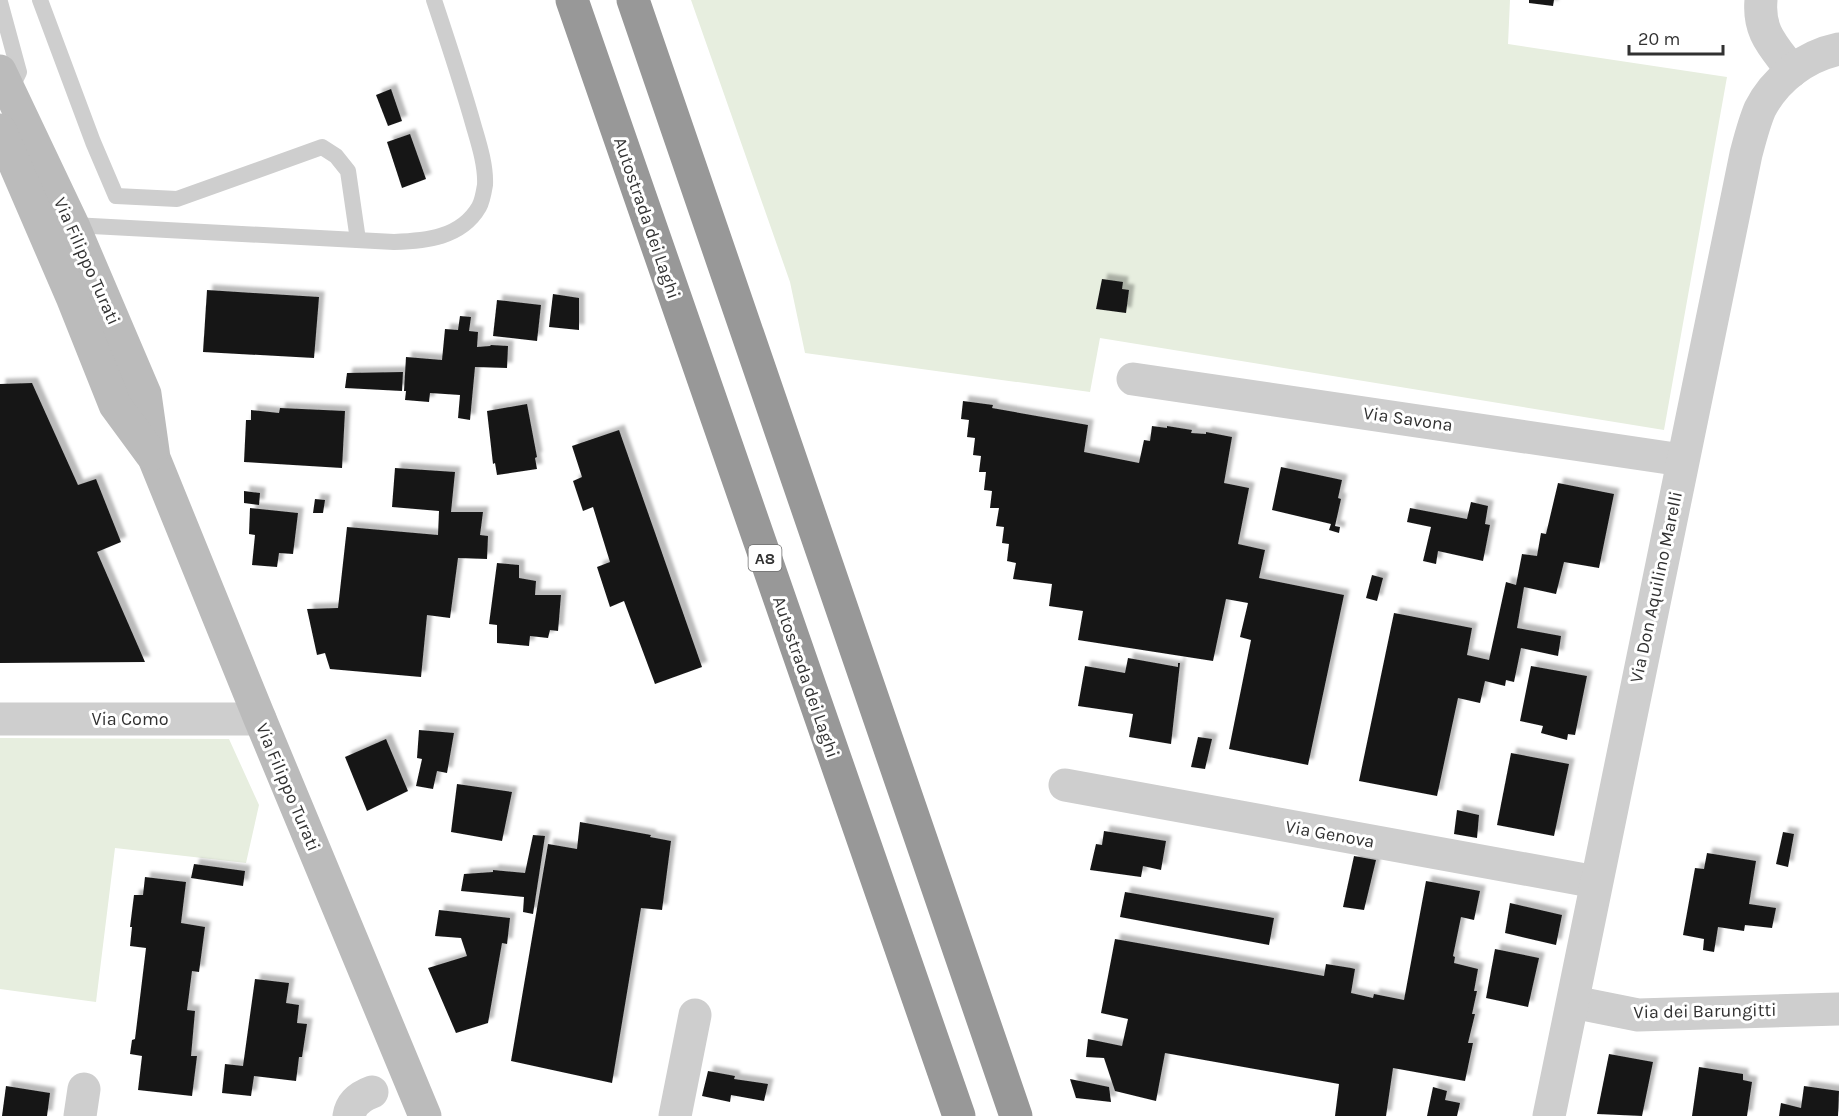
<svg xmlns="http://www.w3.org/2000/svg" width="1839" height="1116" viewBox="0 0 1839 1116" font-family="Karla,sans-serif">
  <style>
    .green { fill: #e7eedf }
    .building { fill: #181818; filter: url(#shadow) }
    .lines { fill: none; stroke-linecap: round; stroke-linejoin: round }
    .service { stroke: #cecece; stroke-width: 16 }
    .minor { stroke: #cecece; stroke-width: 33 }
    .tertiary { stroke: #cecece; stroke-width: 33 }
    .secondary { stroke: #bbb; stroke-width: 33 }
    .motorway { stroke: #989898; stroke-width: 33 }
    .labels { text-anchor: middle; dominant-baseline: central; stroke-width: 6; stroke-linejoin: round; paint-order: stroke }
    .shield { fill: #fff; stroke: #6f6f6f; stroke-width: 1.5 }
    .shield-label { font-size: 16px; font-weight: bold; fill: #313131 }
    .street-label { font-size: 18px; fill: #313131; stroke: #fff }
  </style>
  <defs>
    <filter id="shadow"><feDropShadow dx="5.5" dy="-5.5" stdDeviation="1.5" flood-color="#0004"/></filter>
  </defs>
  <rect width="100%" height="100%" fill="#fff"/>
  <g class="green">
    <polygon points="691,0 1510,0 1508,44 1727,77 1664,430 1100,338 1090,392 805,353 790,282"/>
    <polygon points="0,738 229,739 259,805 246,863 115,848 96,1002 0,989"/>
  </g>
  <g class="building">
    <polygon points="1529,0 1554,0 1553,6 1529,3"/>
    <polygon points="391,89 402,121 388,126 376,95"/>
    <polygon points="410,134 426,179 402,188 387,142"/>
    <polygon points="1102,279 1123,282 1122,289 1129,290 1126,313 1096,309"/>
    <polygon points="207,290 319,297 314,358 203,352"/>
    <polygon points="553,294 579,298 579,330 549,327"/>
    <polygon points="497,300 541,305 537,341 493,336"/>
    <polygon points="460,316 471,317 469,331 478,332 477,347 490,346 491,345 508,346 507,368 475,367 470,420 458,418 460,395 430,393 429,402 405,400 406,391 404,391 406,357 442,360 445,329 458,330"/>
    <polygon points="403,372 402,391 345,388 347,373"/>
    <polygon points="32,383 78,485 96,479 121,542 97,552 145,662 0,663 0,384"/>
    <polygon points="963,401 993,405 992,408 1088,425 1084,452 1139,463 1144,440 1150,441 1152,426 1167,428 1167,426 1192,430 1191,433 1206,434 1206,432 1232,437 1224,483 1249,488 1238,544 1265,550 1259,578 1344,595 1308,765 1229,749 1251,640 1240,637 1248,603 1226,599 1213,661 1078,640 1083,611 1049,606 1052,584 1013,579 1016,563 1007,561 1009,544 1002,543 1004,527 996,526 999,508 990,508 992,491 984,490 986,472 979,472 981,456 973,455 975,438 967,437 969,420 961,419"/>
    <polygon points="527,404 537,457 535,458 537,469 497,475 495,463 493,464 487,411"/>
    <polygon points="280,408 345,411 342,468 244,462 246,420 251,420 251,410 279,413"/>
    <polygon points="619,430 702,667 655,684 624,601 610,607 597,567 610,562 593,507 583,511 573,481 582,477 572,446"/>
    <polygon points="1281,467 1342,480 1338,498 1341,499 1335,526 1340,527 1339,533 1329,530 1331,524 1272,510"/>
    <polygon points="395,468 455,472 451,512 483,512 480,535 488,536 487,559 458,558 450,618 427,615 421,677 330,669 325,653 317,655 307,609 338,608 347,527 438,535 439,511 392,507"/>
    <polygon points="1558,483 1614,494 1599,568 1564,562 1556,594 1524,587 1517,628 1561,636 1558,656 1521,648 1514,682 1506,680 1505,686 1485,681 1480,703 1458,698 1437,796 1359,781 1394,613 1472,628 1467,655 1489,660 1506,582 1516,585 1522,554 1537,556 1541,533 1546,534"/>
    <polygon points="244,491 260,493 259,505 244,503"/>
    <polygon points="315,499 325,500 323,513 313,513"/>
    <polygon points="1471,502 1488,506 1485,524 1490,525 1483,561 1438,551 1436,564 1423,561 1431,527 1407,522 1410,508 1467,519"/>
    <polygon points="250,508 298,513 293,554 279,553 277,567 252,565 255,535 249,534"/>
    <polygon points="497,563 519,565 519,578 536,581 535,595 561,595 558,631 550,630 548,638 530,636 529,646 497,643 497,625 489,624"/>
    <polygon points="1372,575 1383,578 1377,601 1366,598"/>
    <polygon points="1128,658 1178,667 1178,663 1180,663 1171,744 1129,737 1133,714 1078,706 1085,666 1125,673"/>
    <polygon points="1531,666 1587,676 1575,735 1568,734 1567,740 1541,733 1543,726 1520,721"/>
    <polygon points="419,730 454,733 447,773 437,771 433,789 416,786 422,759 417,758"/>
    <polygon points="1198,737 1212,739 1205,769 1191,767"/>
    <polygon points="386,739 408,791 367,811 345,757"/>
    <polygon points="1511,753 1569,764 1554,836 1497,825"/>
    <polygon points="457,784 512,792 502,841 451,832"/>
    <polygon points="1457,810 1479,815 1477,838 1454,834"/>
    <polygon points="580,822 651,835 650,837 671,841 662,910 641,908 612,1083 511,1061 548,844 577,849"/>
    <polygon points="1104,831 1166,841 1161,870 1143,866 1141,877 1090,870 1096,844 1102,845"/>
    <polygon points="1783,832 1794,834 1788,867 1776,864"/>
    <polygon points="533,835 545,836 533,914 523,912 524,897 461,891 464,874 493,872 493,870 525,873"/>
    <polygon points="1707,853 1756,861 1749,904 1776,908 1772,928 1745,925 1744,931 1718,927 1714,952 1703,950 1704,939 1683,935 1695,868 1704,869"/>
    <polygon points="1354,856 1376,860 1364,910 1343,907"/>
    <polygon points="194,864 245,871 243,886 191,878"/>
    <polygon points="145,877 186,882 181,923 205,927 199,972 192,971 187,1010 195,1011 191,1056 197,1056 192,1096 138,1090 142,1056 130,1054 132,1040 135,1039 146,948 130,946 132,927 130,927 134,895 143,895"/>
    <polygon points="1426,881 1480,891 1474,920 1461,917 1453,956 1455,957 1454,963 1478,969 1474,991 1477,991 1472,1014 1475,1014 1468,1043 1473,1043 1465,1081 1393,1068 1386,1116 1335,1116 1339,1084 1165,1053 1156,1101 1115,1091 1104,1058 1086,1057 1088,1039 1122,1046 1128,1019 1101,1013 1115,939 1324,976 1326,964 1351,968 1355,969 1351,993 1373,998 1374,994 1404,1000"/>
    <polygon points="1125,892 1274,918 1269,945 1120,917"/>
    <polygon points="1510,903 1562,915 1556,945 1505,933"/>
    <polygon points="439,910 510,918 507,944 502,943 488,1023 456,1033 428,968 467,956 461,938 435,936"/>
    <polygon points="1495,949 1539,958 1528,1007 1486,998"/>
    <polygon points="255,979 289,983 286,1003 299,1005 297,1023 307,1024 302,1057 299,1057 296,1081 254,1076 251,1096 222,1093 225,1064 243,1066"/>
    <polygon points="1609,1054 1653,1062 1642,1116 1597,1114"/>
    <polygon points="1699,1067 1743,1074 1743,1080 1752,1082 1747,1116 1692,1116"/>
    <polygon points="708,1071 735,1076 734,1079 768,1084 764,1101 731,1095 730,1102 702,1096"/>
    <polygon points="1070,1079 1109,1087 1111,1102 1076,1098"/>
    <polygon points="6,1086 50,1093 47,1116 2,1116"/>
    <polygon points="1804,1086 1839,1091 1838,1116 1779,1116 1781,1103 1801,1108"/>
    <polygon points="1433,1087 1447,1091 1445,1100 1460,1103 1457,1116 1427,1116"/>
  </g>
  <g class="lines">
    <g class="service">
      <polyline points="40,0 93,142 116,196 177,199 322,147 336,156 348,171 358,240"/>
      <polyline points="0,2 19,72 11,89"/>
      <path d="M73 225 394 242C425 241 461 238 479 207 482 202 484 191 485 185 486 166 479 144 474 127 462 84 448 42 434 0"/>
    </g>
    <g class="minor">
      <path d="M1761 0C1758 33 1774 46 1792 71"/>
      <polyline points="1133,379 1682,460"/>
      <polyline points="0,719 260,719"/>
      <polyline points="1065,785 1596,882"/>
      <polyline points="1573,1002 1638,1015 1839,1009"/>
      <polyline points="80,1116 84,1089"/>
      <path d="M349 1116C351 1103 361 1096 372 1092"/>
      <polyline points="675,1116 695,1015"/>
    </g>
    <path class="tertiary" d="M1549 1116 1746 154C1750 139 1754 123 1760 109 1776 78 1806 56 1839 49"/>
    <g class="secondary">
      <polyline points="0,71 73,225 145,394 154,458 260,719 425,1116"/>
      <polyline points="0,130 72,297 115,405 151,454"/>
    </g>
    <g class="motorway">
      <polyline points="572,0 959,1116"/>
      <polyline points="633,0 1016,1116"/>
    </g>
  </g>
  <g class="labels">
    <rect class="shield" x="748.5" y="545" width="33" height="26" rx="4.5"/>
    <g class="shield-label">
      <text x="765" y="558">A8</text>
    </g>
    <g class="street-label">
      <text transform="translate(647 218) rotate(71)">Autostrada dei Laghi</text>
      <text transform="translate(87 261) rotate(66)">Via Filippo Turati</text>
      <text transform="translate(1408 419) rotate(8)">Via Savona</text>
      <text transform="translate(1656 587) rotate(-78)">Via Don Aquilino Marelli</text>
      <text transform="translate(806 677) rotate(71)">Autostrada dei Laghi</text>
      <text x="130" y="719">Via Como</text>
      <text transform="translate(288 787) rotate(67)">Via Filippo Turati</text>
      <text transform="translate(1330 834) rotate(10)">Via Genova</text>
      <text transform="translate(1705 1011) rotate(-1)">Via dei Barungitti</text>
    </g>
  </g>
  <path d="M1629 45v9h94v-9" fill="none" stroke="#313131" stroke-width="3"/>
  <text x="1638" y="45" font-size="18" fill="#313131" stroke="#ffffff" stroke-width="4.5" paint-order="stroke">20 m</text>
</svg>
